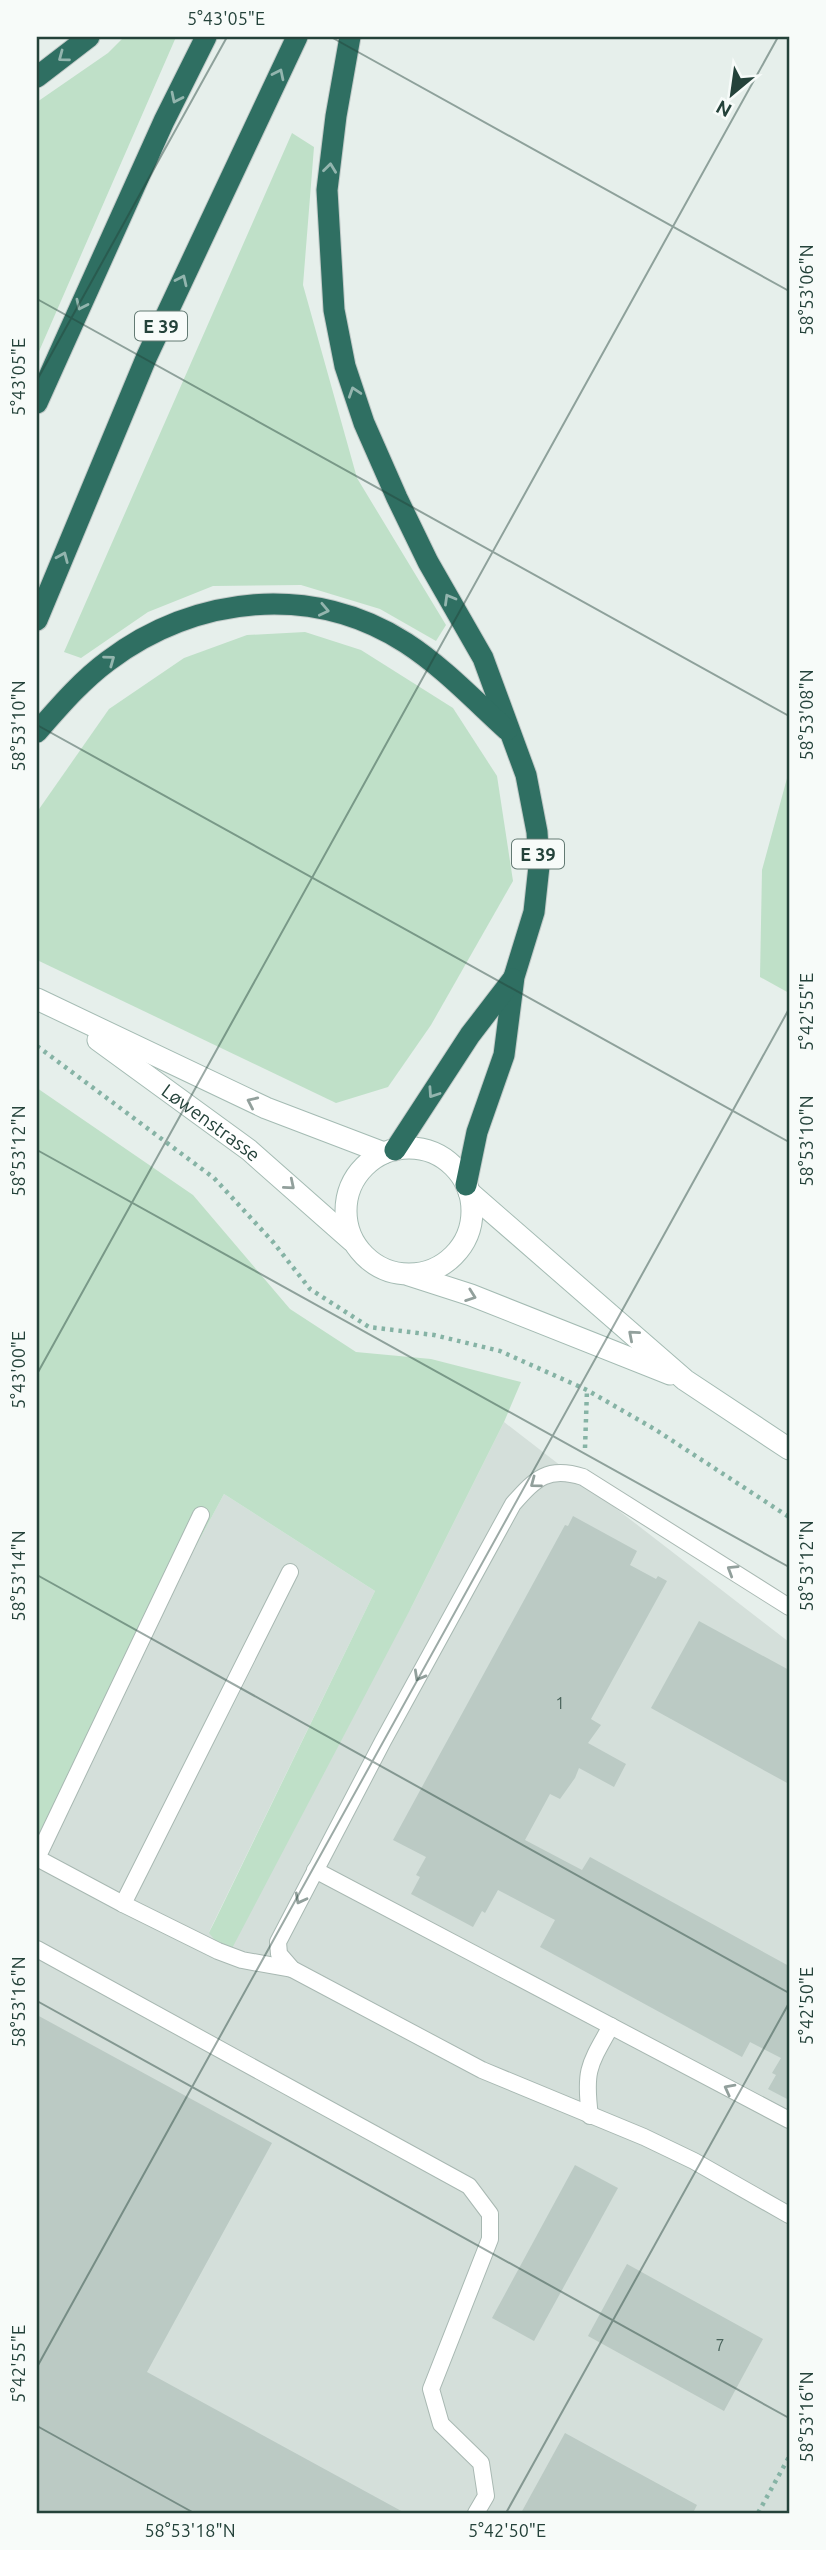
<svg xmlns="http://www.w3.org/2000/svg" width="826" height="2550" viewBox="0 0 826 2550" font-family="Ubuntu,sans-serif">
  <style>
    .built { fill: #d4dfda }
    .green { fill: #bfe0c8 }
    .building { fill: #bbcac4 }
    .lines { fill: none; stroke-linecap: round; stroke-linejoin: round }
    .service-casing { stroke: #a8b8b2; stroke-width: 18 }
    .secondary-casing { stroke: #a4bbb3; stroke-width: 23 }
    .motorway-casing { stroke: #c2cac8; stroke-width: 23 }
    .path { stroke: #86b3a5; stroke-width: 4.5; stroke-dasharray: 3.5 5; stroke-linecap: butt }
    .service { stroke: #fff; stroke-width: 16 }
    .secondary { stroke: #fff; stroke-width: 21 }
    .motorway { stroke: #2f6f62; stroke-width: 21 }
    .oneway { stroke: #93b5ae }
    .oneway2 { stroke: #92a09c }
    .ticks { fill: none; stroke: #24423a; stroke-width: 2; stroke-opacity: 0.45 }
    .labels { text-anchor: middle; dominant-baseline: central; stroke-width: 7; stroke-linejoin: round; paint-order: stroke }
    .number-label { font-size: 16px; fill: #4a645c }
    .shield { fill: #f7fbf9; stroke: #637a73; stroke-width: 2 }
    .shield-label { font-size: 18px; font-weight: bold; fill: #24423a }
    .street-label { font-size: 19px; fill: #24423a; stroke: #f7fbf9 }
    .neatline { fill: none; stroke: #24423a; stroke-width: 2.5 }
    .ticks-label { font-size: 18px; text-anchor: middle; fill: #24423a }
  </style>
  <rect width="100%" height="100%" fill="#e6efeb"/>
  <polygon class="built" points="504,1422 789,1642 789,2513 37,2513 37,1842 224,1494 375,1591 209,1932 412,1606"/>
  <g class="green">
    <polygon points="124,37 176,37 37,356 37,102 108,53"/>
    <polygon points="292,133 314,147 303,285 357,478 446,625 436,641 380,609 301,585 213,586 148,612 81,658 64,652"/>
    <polygon points="305,632 361,650 453,708 497,776 513,881 431,1025 388,1087 336,1103 37,960 37,812 109,709 184,658 247,635"/>
    <polygon points="789,771 789,993 760,977 762,870"/>
    <polygon points="37,1088 193,1195 290,1309 356,1352 431,1359 521,1382 504,1422 412,1606 228,1956 209,1933 375,1591 224,1494 37,1842"/>
  </g>
  <g class="building">
    <polygon points="573,1516 637,1551 630,1565 656,1579 658,1576 667,1581 591,1719 601,1725 588,1743 626,1764 614,1787 579,1768 575,1778 560,1799 550,1794 525,1840 582,1870 590,1857 789,1966 789,2100 768,2089 776,2075 772,2073 781,2058 750,2042 742,2057 540,1947 555,1920 498,1890 485,1913 482,1911 473,1927 411,1894 420,1877 416,1875 426,1857 393,1840 565,1525 568,1526"/>
    <polygon points="699,1621 789,1670 789,1784 651,1708"/>
    <polygon points="37,2015 272,2143 147,2372 405,2513 37,2513"/>
    <polygon points="575,2165 618,2188 534,2341 492,2318"/>
    <polygon points="627,2264 763,2339 724,2411 588,2336"/>
    <polygon points="565,2433 697,2505 693,2513 521,2513"/>
  </g>
  <g class="lines">
    <g class="service-casing">
      <g id="service">
        <path d="M789 1607 583 1477C548 1466 536 1478 513 1504L383 1741 278 1942 279 1954 292 1969 482 2070 644 2137 694 2161 789 2215"/>
        <polyline points="37,1858 201,1515"/>
        <polyline points="37,1858 123,1904 218,1951 242,1960 292,1969"/>
        <polyline points="315,1870 789,2120"/>
        <polyline points="123,1904 290,1572"/>
        <polyline points="37,1949 469,2186 490,2214 490,2239 431,2389 441,2424 481,2463 486,2496 476,2513"/>
        <path d="M590 2116C584 2070 589 2065 611 2026"/>
      </g>
    </g>
    <g class="secondary-casing">
      <g id="secondary">
        <polyline points="37,999 266,1108 384,1153"/>
        <path id="s1" d="M98 1040 249 1150 352 1241"/>
        <circle cx="409" cy="1211" r="63"/>
        <polyline points="469,1192 685,1380 789,1449"/>
        <polyline points="409,1275 471,1295 670,1374"/>
      </g>
    </g>
    <g class="motorway-casing">
      <g id="motorway">
        <polyline points="350,37 336,116 327,190 334,310 345,366 364,423 397,498 428,562 483,658 526,775 537,832 539,866 534,912 514,977 504,1055 477,1132 466,1185"/>
        <polyline points="37,77 89,37"/>
        <polyline points="37,403 164,121 206,37"/>
        <polyline points="37,620 147,356 297,37"/>
        <path d="M37 732C59 707 81 681 108 661 195 595 313 583 406 643 443 667 474 700 507 730"/>
        <polyline points="395,1150 470,1035 513,979"/>
      </g>
    </g>
    <g class="path">
      <polyline points="37,1046 214,1178 273,1242 310,1289 369,1327 434,1335 500,1351 587,1390 656,1430 789,1517"/>
      <polyline points="585,1448 587,1390"/>
      <polyline points="758,2513 789,2457"/>
    </g>
    <use href="#service" class="service"/>
    <use href="#secondary" class="secondary"/>
    <use href="#motorway" class="motorway"/>
  </g>
  <defs><path id="oneway-chevron" d="M-2-3.5L2.5 0L-2 3.5" fill="none" stroke-width="1.6" stroke-linecap="round" stroke-linejoin="round" transform="scale(1.75)"/></defs>
  <g class="oneway">
    <use href="#oneway-chevron" transform="translate(63 57) rotate(143)"/>
    <use href="#oneway-chevron" transform="translate(279 74) rotate(-64)"/>
    <use href="#oneway-chevron" transform="translate(176 98) rotate(116)"/>
    <use href="#oneway-chevron" transform="translate(330 168) rotate(-83)"/>
    <use href="#oneway-chevron" transform="translate(182 280) rotate(-65)"/>
    <use href="#oneway-chevron" transform="translate(81 305) rotate(115)"/>
    <use href="#oneway-chevron" transform="translate(354 392) rotate(-108)"/>
    <use href="#oneway-chevron" transform="translate(63 557) rotate(-67)"/>
    <use href="#oneway-chevron" transform="translate(449 599) rotate(-120)"/>
    <use href="#oneway-chevron" transform="translate(324 610) rotate(12)"/>
    <use href="#oneway-chevron" transform="translate(110 660) rotate(-36)"/>
    <use href="#oneway-chevron" transform="translate(433 1093) rotate(124)"/>
  </g>
  <g class="oneway2">
    <use href="#oneway-chevron" transform="translate(252 1102) rotate(-155)"/>
    <use href="#oneway-chevron" transform="translate(290 1185) rotate(40)"/>
    <use href="#oneway-chevron" transform="translate(471 1296) rotate(20)"/>
    <use href="#oneway-chevron" transform="translate(633 1335) rotate(-139)"/>
    <use href="#oneway-chevron" transform="translate(535 1483) rotate(143)"/>
    <use href="#oneway-chevron" transform="translate(732 1570) rotate(-148)"/>
    <use href="#oneway-chevron" transform="translate(419 1676) rotate(119)"/>
    <use href="#oneway-chevron" transform="translate(300 1899) rotate(118)"/>
    <use href="#oneway-chevron" transform="translate(729 2089) rotate(-152)"/>
  </g>
  <path class="ticks" d="M331 37 789 291M37 299 789 716M37 380 227 37M37 725 789 1142M37 1150 789 1567M37 1374 778 37M37 1575 789 1993M37 2001 789 2418M37 2367 789 1009M37 2426 194 2513M506 2513 789 2003"/>
  <g class="labels">
    <g class="number-label">
      <text x="560" y="1703">1</text>
      <text x="720" y="2345">7</text>
    </g>
    <g class="shield">
      <rect x="135" y="311.5" width="52" height="29" rx="5"/>
      <rect x="512" y="839.5" width="52" height="29" rx="5"/>
    </g>
    <g class="shield-label">
      <text x="161" y="326">E 39</text>
      <text x="538" y="854">E 39</text>
    </g>
    <g class="street-label">
      <text stroke="none"><textPath href="#s1" startOffset="140">Løwenstrasse</textPath></text>
    </g>
  </g>
  <rect width="826" height="2550" fill="none" stroke="#f7fbf9" stroke-width="77"/>
  <g transform="translate(732 94) rotate(209)" stroke="#f7fbf9" stroke-width="5" paint-order="stroke">
  <path d="M0-5L12 26L0 18L-12 26Z" fill="#24423a"/>
  <text y="-10" font-size="19" font-weight="bold" text-anchor="middle" fill="#24423a">N</text>
  </g>
  <rect x="38" y="38" width="750" height="2474" class="neatline"/>
  <g class="ticks-label">
    <text x="226" y="25">5°43'05"E</text>
    <text transform="translate(807 290) rotate(-90)" y="6">58°53'06"N</text>
    <text transform="translate(19 377) rotate(-90)" y="6">5°43'05"E</text>
    <text transform="translate(807 715) rotate(-90)" y="6">58°53'08"N</text>
    <text transform="translate(19 726) rotate(-90)" y="6">58°53'10"N</text>
    <text transform="translate(807 1012) rotate(-90)" y="6">5°42'55"E</text>
    <text transform="translate(807 1141) rotate(-90)" y="6">58°53'10"N</text>
    <text transform="translate(19 1151) rotate(-90)" y="6">58°53'12"N</text>
    <text transform="translate(19 1370) rotate(-90)" y="6">5°43'00"E</text>
    <text transform="translate(807 1566) rotate(-90)" y="6">58°53'12"N</text>
    <text transform="translate(19 1576) rotate(-90)" y="6">58°53'14"N</text>
    <text transform="translate(19 2002) rotate(-90)" y="6">58°53'16"N</text>
    <text transform="translate(807 2006) rotate(-90)" y="6">5°42'50"E</text>
    <text transform="translate(19 2364) rotate(-90)" y="6">5°42'55"E</text>
    <text transform="translate(807 2417) rotate(-90)" y="6">58°53'16"N</text>
    <text x="190" y="2537">58°53'18"N</text>
    <text x="507" y="2537">5°42'50"E</text>
  </g>
</svg>
